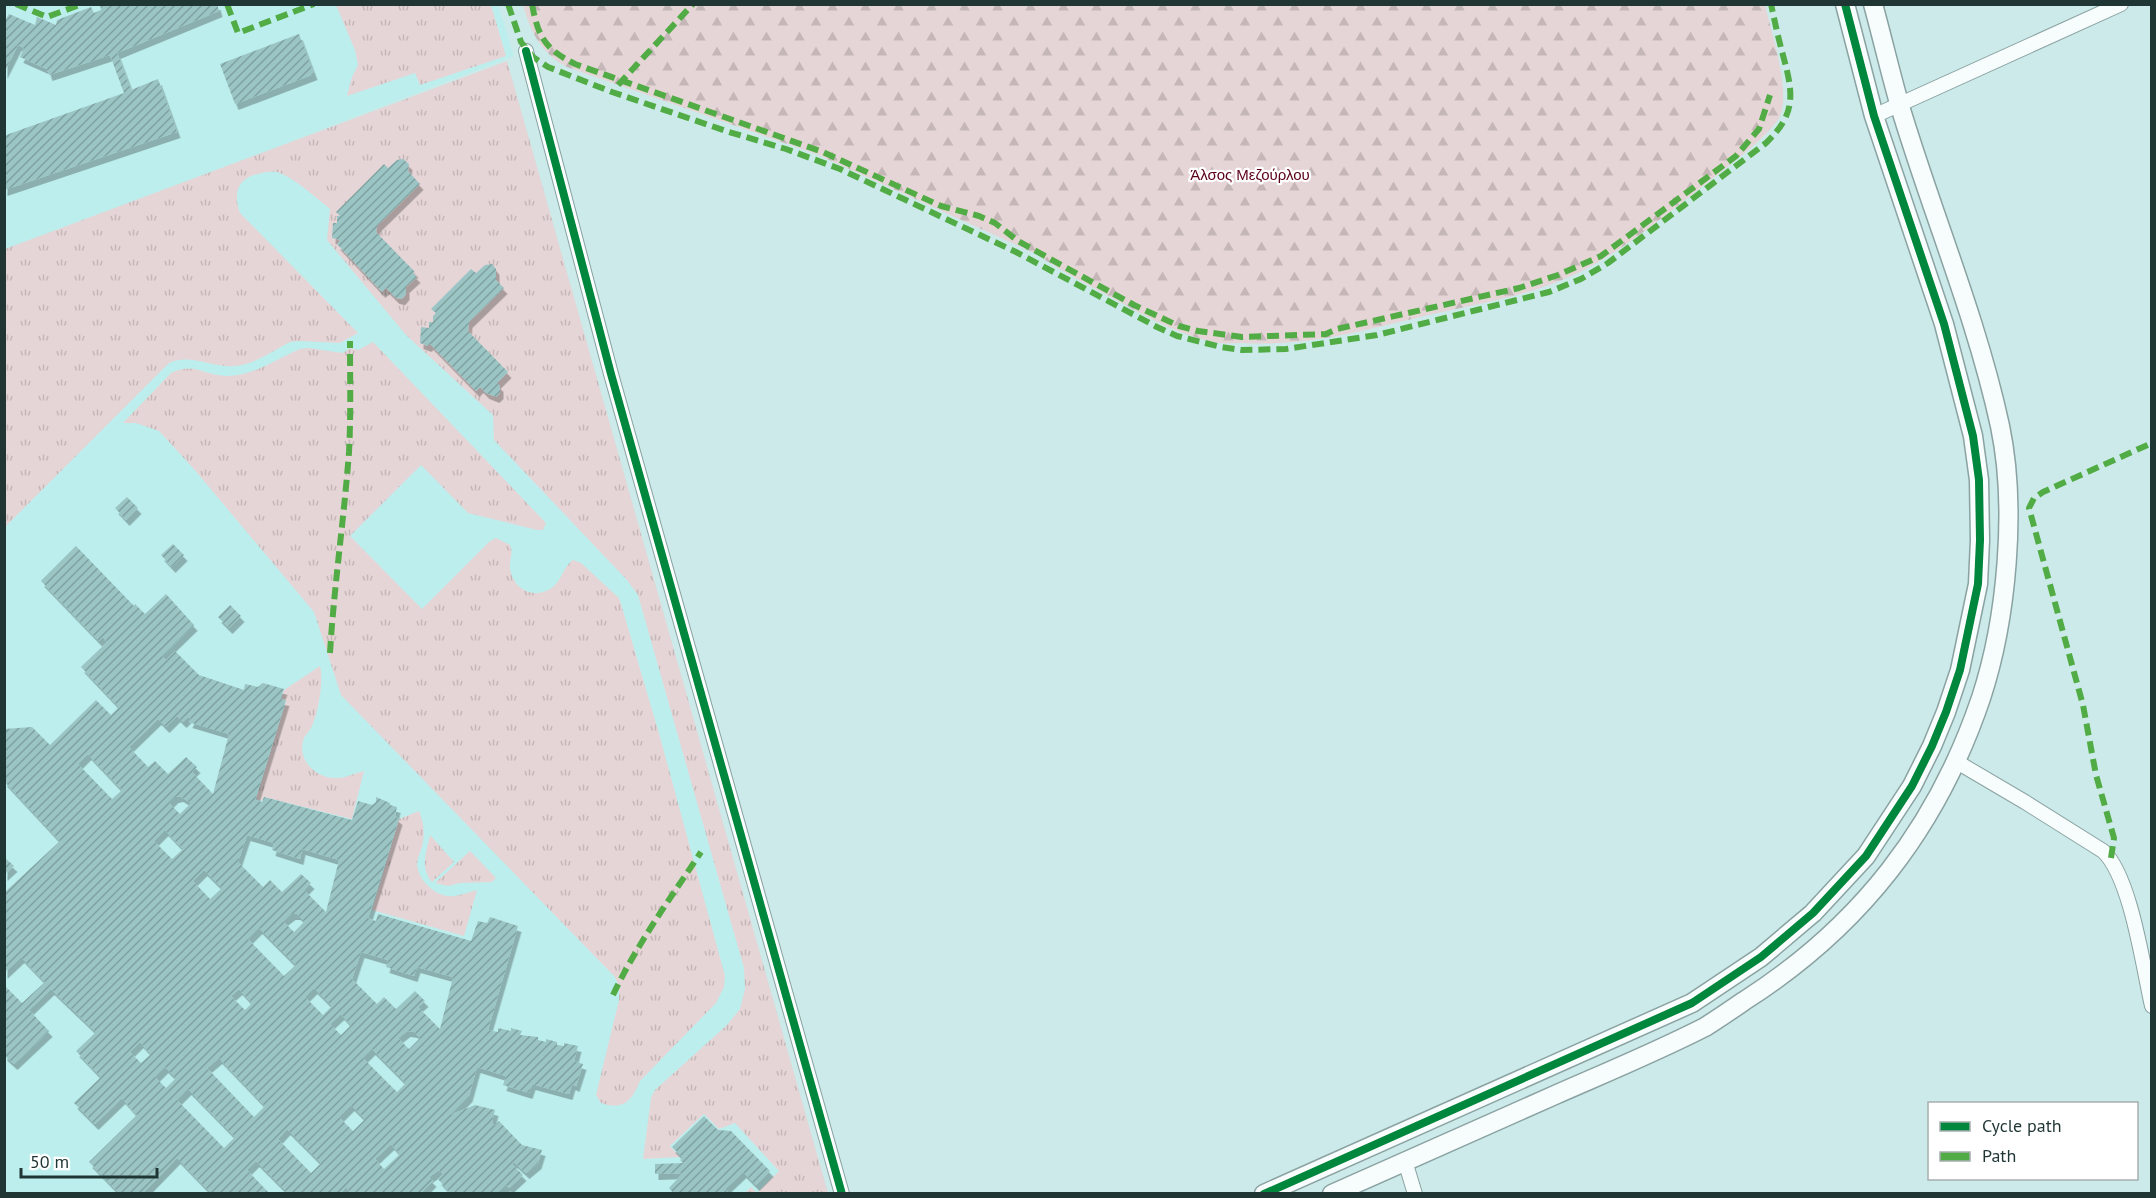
<svg xmlns="http://www.w3.org/2000/svg" width="2156" height="1198" viewBox="0 0 2156 1198" font-family="'PT Sans',sans-serif">
  <style>
    .built { fill: #bceeed }
    .grass { fill: url(#grass-tufts) }
    .forest { fill: url(#forest-firs) }
    .building { fill: url(#building-hatch); fill-rule: evenodd; filter: url(#shadow) }
    .lines { fill: none; stroke-linecap: round; stroke-linejoin: round }
    .minor-casing { stroke: #8aa2a2; stroke-width: 16 }
    .tertiary-casing { stroke: #8aa2a2; stroke-width: 21 }
    .minor { stroke: #f7fcfc; stroke-width: 14 }
    .tertiary { stroke: #f7fcfc; stroke-width: 18 }
    .quiet { stroke: #52ac45; stroke-width: 6; stroke-dasharray: 12 6; stroke-linecap: butt }
    .cycleway-casing { stroke: #fff; stroke-width: 11 }
    .cycleway { stroke: #00873e; stroke-width: 8 }
    .labels { text-anchor: middle; dominant-baseline: central; stroke-width: 4.5; stroke-linejoin: round; paint-order: stroke }
    .park-label { font-size: 15px; fill: #5b0019; stroke: #fff }
  </style>
  <defs>
    <pattern id="grass-tufts" width="24" height="20" patternUnits="userSpaceOnUse" patternTransform="scale(1.5)"><rect width="24" height="20" fill="#e6d5d6"/><path d="M3 7l-1-3M5 7V3M7 7l1-3M15 17l-1-3M17 17v-4M19 17l1-3" fill="none" stroke="#c5b7b8"/></pattern>
    <pattern id="forest-firs" width="22" height="20" patternUnits="userSpaceOnUse" patternTransform="scale(1.5)"><rect width="22" height="20" fill="#e6d5d6"/><path d="M5 1l3.5 6h-7zM16 11l3.5 6h-7z" fill="#c5b7b8"/></pattern>
    <pattern id="building-hatch" width="6" height="6" patternUnits="userSpaceOnUse" patternTransform="scale(1.5)"><rect width="6" height="6" fill="#9bc5c4"/><path d="M-1 1l2-2M0 6l6-6M5 7l2-2" fill="none" stroke="#7ea1a0"/></pattern>
    <filter id="shadow"><feDropShadow dx="3.5" dy="6" stdDeviation="0" flood-color="#0004"/></filter>
  </defs>
  <rect width="100%" height="100%" fill="#cceae9"/>
  <polygon class="built" points="5,5 498,5 514,56 280,145 507,61 828,1193 5,1194"/>
  <g class="grass">
    <polygon points="336,5 491,5 506,56 420,85 415,73 347,96 352,77 358,65 355,50"/>
    <path d="M507 61 828 1193H745L751 1187 757 1193 779 1171 735 1123 719 1129 704 1114 670 1146 680 1157 643 1159 651 1098 655 1090 727 1025 740 1009 745 989 744 968 638 595 627 580 494 440 493 415 406 335 327 240 330 209C315 197 298 181 280 173 275 171 268 172 262 173 239 177 232 191 240 213L358 333 340 343 299 341 290 342C273 351 253 365 234 366 211 368 190 353 169 363L5 527V249Z"/>
    <path d="M373 342 546 523 543 530H537L468 513 421 465 350 536 422 609 489 542 496 538 510 545C514 554 509 558 510 568 512 589 535 601 553 587 562 580 563 567 573 560L581 563 619 598 621 604 660 737 725 976 724 987 716 1003 640 1081C632 1101 623 1111 601 1103L596 1095 619 1000V987L615 977 341 695 314 612 193 468 159 431 136 423H123L171 373C195 362 203 375 225 376 252 377 276 359 300 349L308 348 343 353 350 348 358 350Z"/>
    <path d="M320 666C324 680 318 714 312 726 310 731 306 734 304 738 296 760 316 779 337 778 346 778 355 773 364 771L352 819 264 797 262 801 256 799 286 701 281 699 284 690Z"/>
    <path d="M419 811C424 823 425 834 422 847 420 853 417 859 417 865 419 882 437 898 454 896 461 895 469 892 477 890L464 936 372 910 399 819Z"/>
    <path d="M430 835 454 862 432 882C420 867 426 853 430 835Z"/>
    <polygon points="470,851 496,878 492,882 460,883 448,886 435,883"/>
  </g>
  <path class="forest" d="M523 5H1765C1771 31 1791 91 1780 116 1773 133 1727 167 1711 180 1664 215 1617 258 1562 280 1521 297 1476 304 1433 314 1369 329 1309 347 1242 343 1234 343 1226 344 1219 343 1183 337 1149 318 1118 301 1090 286 1062 272 1036 254L816 154 567 67C541 53 531 33 523 5Z"/>
  <g class="building">
    <polygon points="100,4 217,4 219,11 117,53 131,90 158,79 177,132 4,190 4,142 6,143 6,135 124,93 110,55 49,75 47,69 20,57 24,48 18,45 4,73 4,22 9,14 35,25 37,17 56,25 57,20 91,7 94,13 101,10"/>
    <polygon points="299,34 314,74 235,104 220,64"/>
    <polygon points="403,159 409,164 408,171 420,184 377,226 376,232 415,272 413,273 417,277 406,287 406,294 402,299 396,298 386,288 382,292 337,244 340,241 337,239 332,238 333,223 337,223 337,216 340,216 336,212 384,164 388,168 397,160"/>
    <polygon points="492,264 496,269 496,280 504,288 469,322 468,331 508,372 497,383 500,386 500,393 496,397 486,393 480,387 476,391 430,344 428,346 420,343 421,327 429,328 429,322 433,322 433,316 436,313 431,309 471,269 476,273 485,265"/>
    <polygon points="127,497 138,508 126,520 115,508"/>
    <polygon points="173,544 184,555 172,567 161,555"/>
    <path d="M76 546 134 606 135 604 145 614 166 594 194 625 162 656 166 660 175 651 199 675 244 690 245 684 258 687 263 683 284 689 280 699 286 700 255 800 262 802 264 797 352 820 358 801 372 805 376 802V797L390 803V805L397 807 395 816 399 819 368 918 376 921 378 914 471 941 478 921 487 923 490 917 518 926 488 1030 498 1032V1028L511 1031V1028L522 1031 520 1035 538 1037V1040L546 1042V1039L557 1042V1045L564 1046V1043L578 1046 574 1061 583 1064 576 1086 572 1084 569 1094 532 1084 529 1093 503 1085 506 1076 477 1067 469 1096 450 1115 475 1105 495 1110 492 1122 494 1126 499 1121 522 1145 542 1150 538 1163 526 1173 514 1162 512 1164 523 1175 509 1188 507 1185 498 1194H451L438 1179 443 1174 439 1170 429 1177 433 1181 420 1194H352L346 1187 340 1194H289L256 1161 247 1170 270 1194H212L177 1158 142 1194H120L89 1162 137 1115 122 1098 95 1124 74 1103 101 1077 76 1051 96 1032 51 989 29 1010 49 1031 14 1064 4 1055V985L22 1003 45 982 21 957 4 973V893L60 841 4 781V729L32 727 50 745 96 700 111 715 119 707 81 667 107 642 103 637 99 641 41 581ZM177 716 183 722 188 717 191 718 189 722 229 734 213 794 192 772 197 767 186 757 168 774 155 761 148 767 129 747 158 719 166 727ZM88 754 122 790 112 799 78 764ZM180 796 191 803 180 814 169 803 175 797ZM165 830 183 849 172 859 154 841ZM247 835 274 843 272 850 300 859 302 849 339 860 326 912 304 890 311 883 301 874 282 892 270 880 263 887 238 862ZM204 870 222 888 210 899 193 881ZM292 914H297L305 921 294 932 283 921ZM259 928 296 965 284 976 248 939ZM361 952 388 960 386 967 414 976 417 967 453 977 440 1029 418 1007 425 1001 415 991 396 1009 384 997 377 1004 352 979ZM314 988 332 1006 323 1015 305 997ZM239 989 252 1003 245 1010 231 996ZM341 1014 351 1025 341 1035 330 1024ZM407 1031 414 1032 420 1038 409 1049 398 1038ZM140 1042 151 1054 141 1063 130 1052ZM372 1049 406 1083 397 1092 363 1058ZM219 1058 265 1106 254 1117 207 1068ZM165 1067 176 1078 166 1088 155 1077ZM188 1089 235 1137 224 1148 177 1100ZM351 1105 365 1119 353 1131 339 1117ZM287 1129 321 1163 311 1173 278 1139ZM391 1144 400 1154 384 1169 375 1159Z"/>
    <polygon points="230,605 241,616 229,628 218,617"/>
    <polygon points="4,857 14,866 4,875"/>
    <polygon points="704,1116 718,1130 731,1131 770,1171 756,1185 743,1172 725,1189 729,1194 674,1194 669,1188 683,1173 655,1174 655,1164 683,1163 680,1160 683,1158 672,1147"/>
  </g>
  <g class="lines">
    <g class="minor-casing">
      <g id="minor">
        <polyline points="526,51 611,374 842,1194"/>
        <polyline points="1874,116 2121,4"/>
        <path d="M1957 762 2025 802 2103 851C2131 877 2143 967 2152 1006"/>
        <polyline points="1405,1161 1415,1194"/>
      </g>
    </g>
    <g class="tertiary-casing">
      <g id="tertiary">
        <polyline points="1264,1194 1692,1003 1761,957 1813,913 1866,856 1912,786 1932,746 1946,712 1960,670 1978,584 1980,540 1979,480 1973,436 1944,324 1874,116 1845,4"/>
        <path d="M1332 1194C1406 1161 1480 1128 1555 1095 1605 1073 1656 1052 1705 1027 1718 1019 1731 1010 1744 1001 1860 927 1937 828 1981 698 2007 619 2017 507 2000 426 1976 315 1931 211 1899 103 1890 71 1882 37 1873 4"/>
      </g>
    </g>
    <use href="#minor" class="minor"/>
    <use href="#tertiary" class="tertiary"/>
    <g class="quiet">
      <polyline points="16,4 47,17 82,4"/>
      <polyline points="227,4 238,33 314,4"/>
      <path d="M508 4 521 42 533 57 548 67 612 92 729 132 786 149 840 169 1016 252 1157 327 1177 336 1221 347 1242 350 1286 349 1377 335 1549 292 1581 279 1608 263 1766 143C1795 115 1794 96 1784 59 1779 41 1775 23 1771 4"/>
      <path d="M532 4C538 37 545 49 575 64L823 152 941 206 979 216 995 223 1018 241 1063 266 1134 305 1179 326 1198 331 1242 337 1326 334 1337 329 1519 288 1558 275 1601 256 1736 156 1759 129 1770 95"/>
      <polyline points="618,85 693,4"/>
      <path d="M330 653C334 586 344 519 349 452 351 415 350 378 350 341"/>
      <polyline points="2111,858 2114,838 2096,775 2083,705 2029,508 2034,498 2043,492 2152,443"/>
      <path d="M613 995C637 944 670 899 701 852"/>
    </g>
    <g class="cycleway-casing">
      <g id="cycleway">
        <polyline points="526,51 611,374 842,1194"/>
        <polyline points="1264,1194 1692,1003 1761,957 1813,913 1866,856 1912,786 1932,746 1946,712 1960,670 1978,584 1980,540 1979,480 1973,436 1944,324 1874,116 1845,4"/>
      </g>
    </g>
    <use href="#cycleway" class="cycleway"/>
  </g>
  <g class="labels">
    <g class="park-label">
      <text x="1250" y="174">Άλσος Μεζούρλου</text>
    </g>
  </g>
  <rect width="2156" height="1198" fill="none" stroke="#1f3635" stroke-width="12"/>
  <rect x="1928" y="1102" width="210" height="78" fill="#ffffff" stroke="#a5afae" stroke-width="1.5"/>
  <rect x="1940" y="1122" width="30" height="9" fill="#00873e" stroke="#a5afae" stroke-width="1.5"/>
  <text x="1982" y="1132" font-size="18" fill="#1f3635">Cycle path</text>
  <rect x="1940" y="1152" width="30" height="9" fill="#52ac45" stroke="#a5afae" stroke-width="1.5"/>
  <text x="1982" y="1162" font-size="18" fill="#1f3635">Path</text>
  <path d="M21 1168v9h136v-9" fill="none" stroke="#1f3635" stroke-width="3"/>
  <text x="30" y="1168" font-size="18" fill="#1f3635" stroke="#ffffff" stroke-width="4.5" paint-order="stroke">50 m</text>
</svg>
